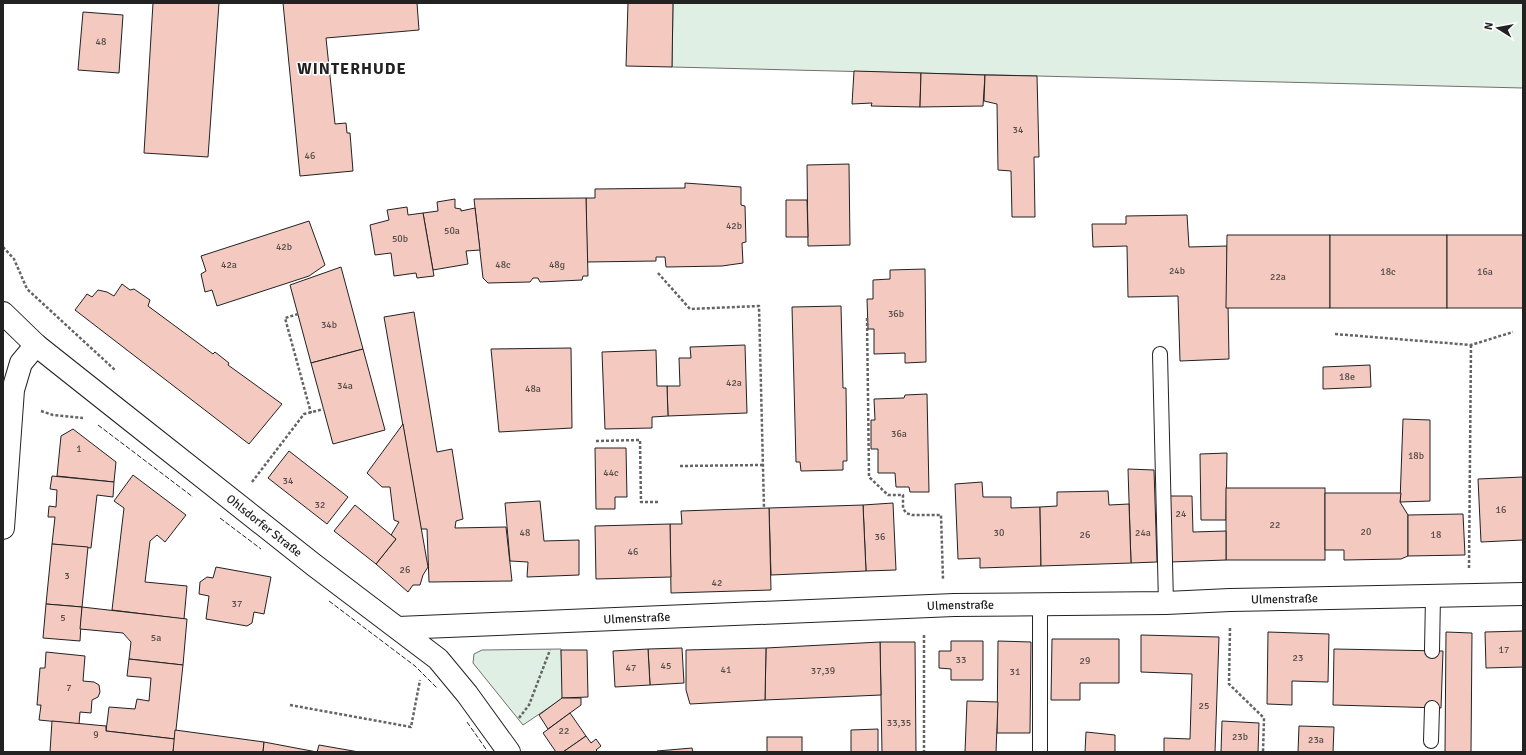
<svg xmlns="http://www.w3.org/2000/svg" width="1526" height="755" viewBox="0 0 1526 755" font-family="Signika,sans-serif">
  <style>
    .green { fill: #e0efe3; stroke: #6f6f6f }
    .building { fill: #f3c9c0; stroke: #222 }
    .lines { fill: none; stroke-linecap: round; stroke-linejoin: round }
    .lane-casing { stroke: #222; stroke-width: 16 }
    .street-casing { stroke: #222; stroke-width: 24 }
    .secondary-casing { stroke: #222; stroke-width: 24 }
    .path { stroke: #646464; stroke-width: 2.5; stroke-dasharray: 3 2; stroke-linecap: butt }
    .lane { stroke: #fff; stroke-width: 14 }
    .street { stroke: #fff; stroke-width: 22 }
    .secondary { stroke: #fff; stroke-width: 22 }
    .fence { stroke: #222; stroke-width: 1; stroke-dasharray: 5 2; stroke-linecap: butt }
    .labels { text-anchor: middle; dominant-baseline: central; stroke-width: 3; stroke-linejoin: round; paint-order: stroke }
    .number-label { font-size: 10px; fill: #564c4a }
    .street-label { font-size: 12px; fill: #222; stroke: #fff }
    .district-label { font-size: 16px; font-weight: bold; letter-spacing: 1px; fill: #222; stroke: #fff }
  </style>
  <rect width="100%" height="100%" fill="#fff"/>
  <g class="green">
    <polygon points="673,3 1523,3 1523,88 672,67"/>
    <polygon points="561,649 563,698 523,725 473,663 474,654 482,650"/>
  </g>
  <g class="building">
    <polygon points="153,3 219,3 208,157 144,153"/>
    <polygon points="283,3 417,3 419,30 326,38 335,124 346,123 347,133 350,133 353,171 300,176"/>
    <polygon points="628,3 673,3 672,67 626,66"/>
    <polygon points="83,12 123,15 119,73 78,70"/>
    <polygon points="854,71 921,73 920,107 871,106 872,103 852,104"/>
    <polygon points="921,73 985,75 983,106 920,107"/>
    <polygon points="985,75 1037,76 1039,157 1034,157 1035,217 1012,217 1011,171 998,170 997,104 984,101"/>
    <polygon points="849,164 850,245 808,246 807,165"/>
    <polygon points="685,183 741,187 741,205 745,206 746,242 742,243 743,263 722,266 666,267 665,257 656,257 656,261 587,262 586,198 595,198 595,189 685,188"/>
    <polygon points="586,198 588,276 583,276 582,280 540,282 538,278 533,278 530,282 488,283 483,278 474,199"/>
    <polygon points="455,199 455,208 461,209 461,211 475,208 480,250 466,251 468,264 433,270 423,213 438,211 437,202"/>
    <polygon points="786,200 807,200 808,237 786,237"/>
    <polygon points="407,207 408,215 423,213 434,276 417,278 416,273 394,276 391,253 375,255 370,225 389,220 387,210"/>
    <polygon points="1187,215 1189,247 1227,246 1229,359 1180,361 1178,296 1128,297 1127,246 1093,247 1092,224 1126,224 1126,216"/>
    <polygon points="309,221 325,265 309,276 217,306 212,290 205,292 201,274 206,271 201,256"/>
    <polygon points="1227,235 1330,235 1330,308 1226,308"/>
    <rect x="1330" y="235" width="117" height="73"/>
    <rect x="1447" y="235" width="76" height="73"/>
    <polygon points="341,267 363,349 311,363 290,285"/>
    <polygon points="925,269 926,362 905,363 905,353 874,354 874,329 868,329 867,299 873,299 873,280 890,279 890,270"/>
    <polygon points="122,284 130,290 134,289 150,300 148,306 213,354 215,352 229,363 228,365 282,404 249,444 75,310 87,294 92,297 98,290 107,292 114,296"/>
    <polygon points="841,306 843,388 846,388 847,461 843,461 843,470 801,471 800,462 796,462 792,307"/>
    <polygon points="414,312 437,452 452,449 463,519 456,521 455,528 506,527 512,581 429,582 427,529 421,529 384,317"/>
    <polygon points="745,345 747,413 668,416 667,386 680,386 679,358 691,358 690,347"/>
    <polygon points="571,348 572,428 499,432 491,349"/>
    <polygon points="363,349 385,430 333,444 311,363"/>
    <polygon points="656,350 657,386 667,386 668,416 652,417 652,428 605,429 602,352"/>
    <polygon points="1370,365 1371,387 1323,389 1323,367"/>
    <polygon points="927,394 929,492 910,492 909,487 896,487 895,473 878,473 878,449 871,449 871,420 875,420 874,399 904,398 905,395"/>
    <polygon points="1403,419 1430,420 1430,501 1400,502"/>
    <polygon points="403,424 428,567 423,575 420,585 413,585 408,592 376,564 396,539 391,535 399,522 394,520 390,487 382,487 367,473"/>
    <polygon points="73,429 116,462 114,482 57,476 61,436"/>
    <polygon points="595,448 626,448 627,497 615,497 615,509 596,509"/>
    <polygon points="289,451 348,497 327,524 268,478"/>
    <polygon points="1227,453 1226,520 1201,520 1200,454"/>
    <polygon points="1128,469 1154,470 1157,562 1131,563"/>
    <polygon points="133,475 186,515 165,542 157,535 150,541 145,582 187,586 184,619 112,610 124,508 114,501"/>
    <polygon points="52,476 114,482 113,497 97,495 91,548 52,544 55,517 48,517 49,506 56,507 57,490 50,489"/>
    <polygon points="1523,477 1523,540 1481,542 1478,479"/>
    <polygon points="982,482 983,497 1011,497 1011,508 1040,507 1041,566 980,568 980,558 958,559 955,484"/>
    <rect x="1226" y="488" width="99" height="72"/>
    <polygon points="1108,491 1109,505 1129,504 1131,563 1041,566 1040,507 1057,506 1057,492"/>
    <polygon points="1325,493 1401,493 1400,502 1408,515 1408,556 1401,559 1344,560 1344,550 1325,550"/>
    <polygon points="1168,496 1192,496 1193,532 1226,531 1226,560 1170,562"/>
    <polygon points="540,501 544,541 579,540 579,575 527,577 528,562 510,561 505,503"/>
    <polygon points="893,503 896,570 866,571 863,505"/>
    <polygon points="355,505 396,539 376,564 334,531"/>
    <polygon points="863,505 866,571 771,575 769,508"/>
    <polygon points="769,508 771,590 671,593 670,524 682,524 681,511"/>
    <polygon points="1463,514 1465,555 1408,556 1408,515"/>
    <polygon points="670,524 671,577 596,579 595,526"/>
    <polygon points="52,544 88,547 82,607 46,604"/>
    <polygon points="216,567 271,577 264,614 254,612 252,623 247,626 206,619 209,596 199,594 200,582 207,577 213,578"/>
    <polygon points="46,604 82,607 80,641 43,638"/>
    <polygon points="82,607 187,619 183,665 129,659 131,642 123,633 80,629"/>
    <polygon points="1523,631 1523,667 1486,668 1485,632"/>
    <polygon points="1268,632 1329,634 1328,682 1292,681 1292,705 1267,704"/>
    <polygon points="1446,632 1472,633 1471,752 1445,752"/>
    <polygon points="1141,635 1219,637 1215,752 1164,752 1164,738 1190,739 1192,674 1141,672"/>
    <polygon points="1052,639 1119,639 1119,683 1080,683 1080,700 1051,700"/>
    <polygon points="951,641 983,641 983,680 951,680 951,669 939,668 939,651 951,651"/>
    <polygon points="998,641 1031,642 1030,733 997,733"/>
    <polygon points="880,642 915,642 916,752 882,752"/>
    <polygon points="880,642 881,695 765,700 766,648"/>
    <polygon points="682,648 684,683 650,685 648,649"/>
    <polygon points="766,648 765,700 690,704 686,690 686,650"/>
    <polygon points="648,649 650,685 615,687 613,651"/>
    <polygon points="1334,649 1443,651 1441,708 1333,705"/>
    <polygon points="561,650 587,650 588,697 562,698"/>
    <polygon points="46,652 85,656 83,681 94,682 99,685 100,692 98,697 92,700 91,713 80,712 79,724 39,720 41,705 37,705 40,668 45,668"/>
    <polygon points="129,659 183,665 175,739 106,731 109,707 135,709 137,699 149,701 151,678 127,676"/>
    <polygon points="562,698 581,698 581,705 548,729 539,715"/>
    <polygon points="967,701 998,702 996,752 965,752"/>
    <polygon points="570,713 586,736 563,752 556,752 543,733"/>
    <polygon points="52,721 106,726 106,731 175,739 173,752 50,752"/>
    <polygon points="1222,721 1259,723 1258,752 1221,752"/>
    <polygon points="1299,726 1334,727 1333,752 1298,752"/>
    <polygon points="878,729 878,752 851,752 851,730"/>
    <polygon points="175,730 264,742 263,752 173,752"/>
    <polygon points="1086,732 1115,735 1115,752 1085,752"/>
    <polygon points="586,736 591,743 596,739 601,746 596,750 598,752 563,752"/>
    <rect x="767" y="737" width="35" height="15"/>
    <polygon points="264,742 317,752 319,745 359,752 263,752"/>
    <polygon points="692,748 693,752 657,752 657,751"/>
  </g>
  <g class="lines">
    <g class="lane-casing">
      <g id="lane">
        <polyline points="1160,354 1166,603"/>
        <polyline points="1432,651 1433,596"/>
        <polyline points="1431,741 1432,708"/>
        <polyline points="1040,752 1040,603"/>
      </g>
    </g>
    <g class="street-casing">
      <g id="street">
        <polyline points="3,528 13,390 21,363 36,345"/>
        <path id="s1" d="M398 628 954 605 1166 603 1230 600 1523 594"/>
      </g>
    </g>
    <g class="secondary-casing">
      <g id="secondary">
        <path id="s2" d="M3 313 36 345 118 410 314 565 438 659 467 694 509 752"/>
      </g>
    </g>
    <g class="path">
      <polyline points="3,247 14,259 27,289 115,370"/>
      <polyline points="658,273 690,309 759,306 764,508"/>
      <polyline points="298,314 285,318 311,413"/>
      <polyline points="867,318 869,477 888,495 903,495 903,508 906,513 912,515 941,515 943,579"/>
      <polyline points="1335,334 1471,345 1513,332"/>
      <polyline points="41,411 53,415 83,418"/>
      <polyline points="596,441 640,440 641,502 659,502"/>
      <polyline points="680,466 763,465"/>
      <polyline points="252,482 304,414 324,409"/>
      <polyline points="1469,568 1471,345"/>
      <polyline points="1230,628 1229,684 1264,718 1263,752"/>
      <polyline points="924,635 924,752"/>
      <polyline points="290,705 411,727 420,680"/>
      <polyline points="519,718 529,705 550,650"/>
    </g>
    <use href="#lane" class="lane"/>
    <use href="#street" class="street"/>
    <use href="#secondary" class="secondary"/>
    <g class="fence">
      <polyline points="98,425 193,497"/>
      <polyline points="220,518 261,549"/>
      <polyline points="329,601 415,666 437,688"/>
      <polyline points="467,722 488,752"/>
    </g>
  </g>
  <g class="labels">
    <g class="number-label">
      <text x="101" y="42">48</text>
      <text x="1018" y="130">34</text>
      <text x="310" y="156">46</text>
      <text x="734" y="226">42b</text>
      <text x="452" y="231">50a</text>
      <text x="400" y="239">50b</text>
      <text x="284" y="247">42b</text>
      <text x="229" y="265">42a</text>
      <text x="503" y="265">48c</text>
      <text x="557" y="265">48g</text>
      <text x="1177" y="271">24b</text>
      <text x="1388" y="272">18c</text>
      <text x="1485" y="272">16a</text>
      <text x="1278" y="277">22a</text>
      <text x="896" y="314">36b</text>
      <text x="329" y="325">34b</text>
      <text x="1347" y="377">18e</text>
      <text x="734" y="383">42a</text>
      <text x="345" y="386">34a</text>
      <text x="533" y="389">48a</text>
      <text x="899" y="434">36a</text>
      <text x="79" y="449">1</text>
      <text x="1416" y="456">18b</text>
      <text x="611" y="473">44c</text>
      <text x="288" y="481">34</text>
      <text x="320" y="505">32</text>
      <text x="1501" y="510">16</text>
      <text x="1181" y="514">24</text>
      <text x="1275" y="525">22</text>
      <text x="1366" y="532">20</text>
      <text x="525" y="533">48</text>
      <text x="999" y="533">30</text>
      <text x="1143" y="533">24a</text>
      <text x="1085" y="535">26</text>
      <text x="1436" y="535">18</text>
      <text x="880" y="537">36</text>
      <text x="633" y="552">46</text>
      <text x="405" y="570">26</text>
      <text x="67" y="576">3</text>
      <text x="717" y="583">42</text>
      <text x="237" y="604">37</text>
      <text x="63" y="618">5</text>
      <text x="156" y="638">5a</text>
      <text x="1504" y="650">17</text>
      <text x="1298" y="658">23</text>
      <text x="961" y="660">33</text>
      <text x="1085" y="661">29</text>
      <text x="666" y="666">45</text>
      <text x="631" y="668">47</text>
      <text x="726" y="670">41</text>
      <text x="823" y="671">37,39</text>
      <text x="1015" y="672">31</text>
      <text x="69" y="688">7</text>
      <text x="1204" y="706">25</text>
      <text x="899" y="723">33,35</text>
      <text x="564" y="731">22</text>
      <text x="96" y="735">9</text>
      <text x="1240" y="737">23b</text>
      <text x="1316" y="740">23a</text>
    </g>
    <g class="street-label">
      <text stroke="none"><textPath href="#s2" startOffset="337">Ohlsdorfer Straße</textPath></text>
      <text stroke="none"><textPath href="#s1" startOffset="887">Ulmenstraße</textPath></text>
      <text stroke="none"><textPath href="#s1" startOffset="563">Ulmenstraße</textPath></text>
      <text stroke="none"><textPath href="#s1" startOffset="239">Ulmenstraße</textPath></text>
    </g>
    <g class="district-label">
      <text x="352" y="69">WINTERHUDE</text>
    </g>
  </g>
  <rect width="1526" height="755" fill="none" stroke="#222222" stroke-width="8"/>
  <g transform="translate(1498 28) rotate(281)" stroke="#ffffff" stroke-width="3" paint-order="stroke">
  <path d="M0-3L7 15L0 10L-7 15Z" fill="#222222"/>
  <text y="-6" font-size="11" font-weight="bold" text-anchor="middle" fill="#222222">N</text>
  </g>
</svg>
